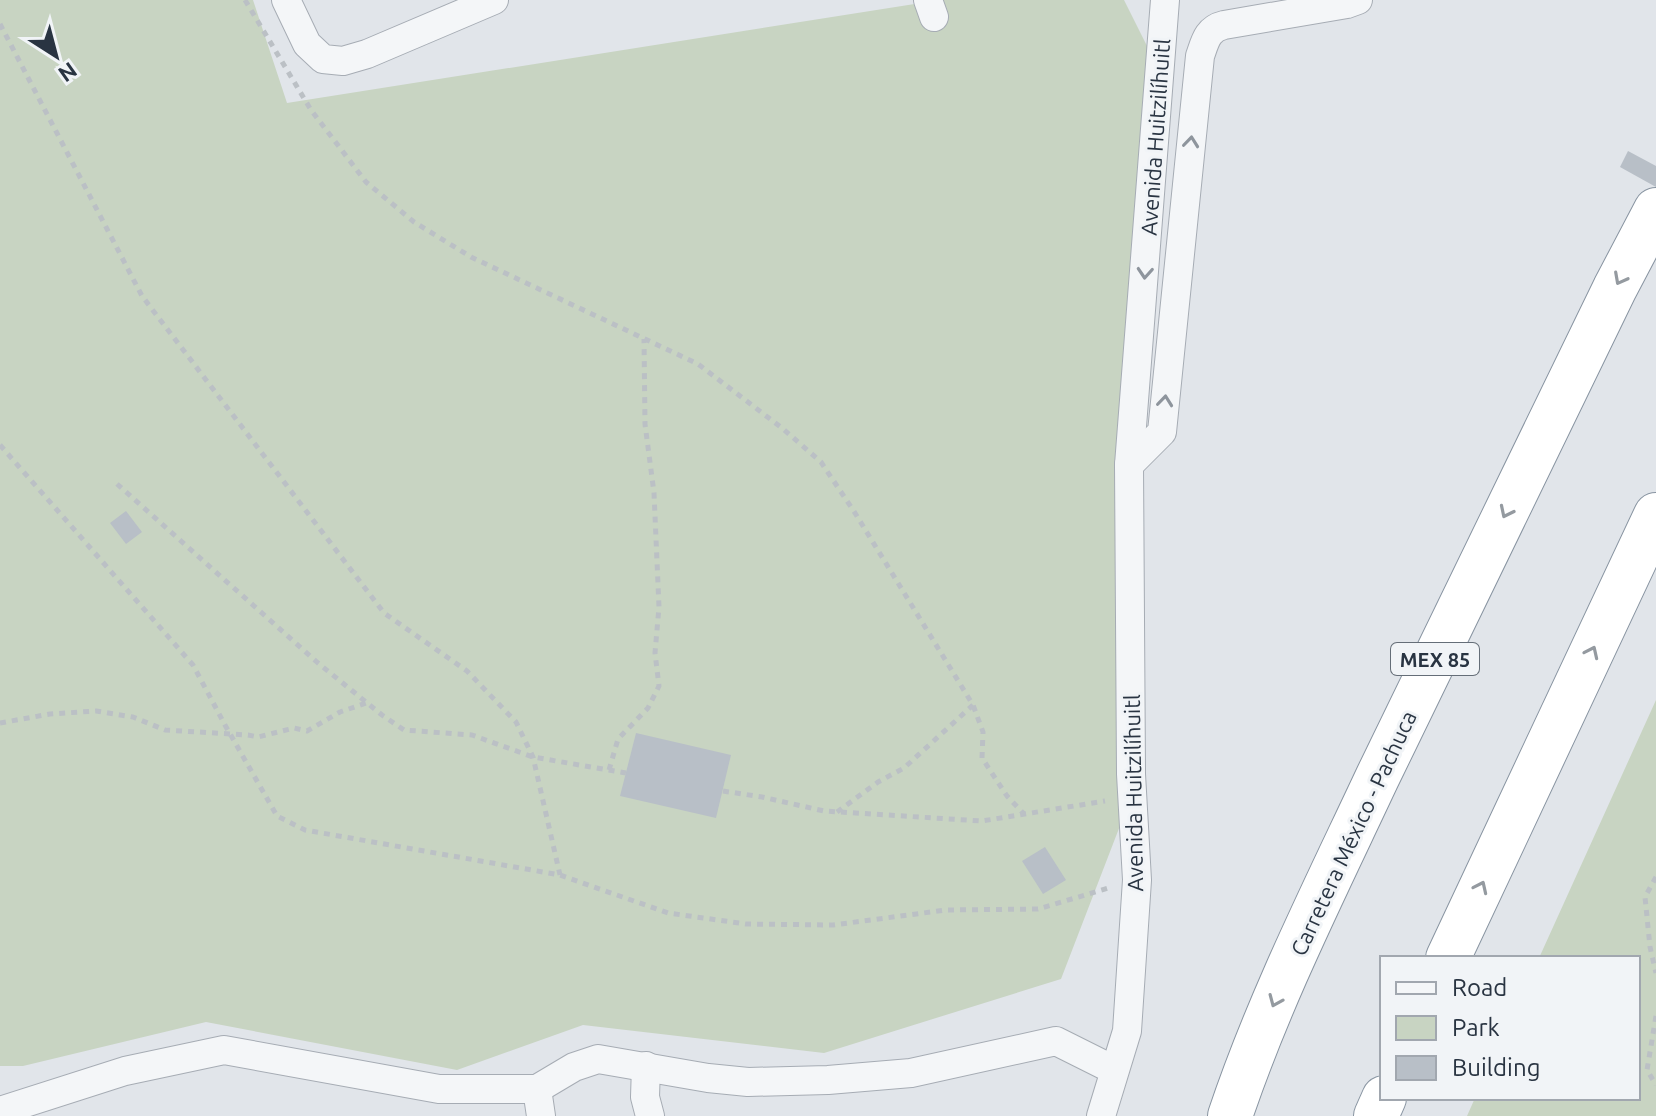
<svg xmlns="http://www.w3.org/2000/svg" width="1656" height="1116" viewBox="0 0 1656 1116" font-family="Ubuntu,sans-serif">
  <style>
    .green { fill: #c8d4c2 }
    .building { fill: #b8bfc7 }
    .lines { fill: none; stroke-linecap: round; stroke-linejoin: round }
    .minor-casing { stroke: #a6acb4; stroke-width: 30 }
    .motorway-casing { stroke: #8894a1; stroke-width: 46 }
    .path { stroke: #bbc0c5; stroke-width: 5; stroke-dasharray: 6 6; stroke-linecap: butt }
    .minor { stroke: #f4f6f8; stroke-width: 28 }
    .motorway { stroke: #fff; stroke-width: 44 }
    .oneway { stroke: #8e959d }
    .oneway2 { stroke: #949aa0 }
    .labels { text-anchor: middle; dominant-baseline: central; stroke-width: 6; stroke-linejoin: round; paint-order: stroke }
    .shield { fill: #f1f4f7; stroke: #656e78; stroke-width: 2 }
    .shield-label { font-size: 20px; font-weight: bold; fill: #293442 }
    .street-label { font-size: 22px; fill: #293442; stroke: #f1f4f7 }
  </style>
  <rect width="100%" height="100%" fill="#e1e5ea"/>
  <g class="green">
    <polygon points="0,0 253,0 287,103 940,0 1124,0 1149,50 1123,818 1061,979 824,1053 583,1025 457,1070 206,1022 23,1066 0,1066"/>
    <polygon points="1656,700 1656,1116 1467,1116 1475,1098 1638,1098 1638,958 1539,958"/>
  </g>
  <g class="building">
    <polygon points="1628,151 1656,166 1656,187 1620,167"/>
    <polygon points="126,511 142,532 126,544 110,523"/>
    <polygon points="636,733 731,755 716,818 620,796"/>
    <polygon points="1045,847 1066,880 1043,894 1022,861"/>
  </g>
  <g class="lines">
    <g class="minor-casing">
      <g id="minor">
        <polyline points="286,0 307,44 323,59 343,61 367,54 494,0"/>
        <polyline points="928,0 934,17"/>
        <path d="M1129 465 1162 432 1200 56C1205 42 1207 29 1224 25L1347 4 1358 0"/>
        <polyline points="646,1066 645,1097 650,1116"/>
        <polyline points="537,1089 541,1116"/>
        <polyline points="0,1111 125,1071 224,1050 439,1089 537,1089 574,1067 598,1059 708,1078 748,1082 828,1080 911,1073 1056,1041 1114,1070"/>
        <polyline points="1101,1116 1127,1031 1137,880 1131,774 1129,465 1165,0"/>
      </g>
    </g>
    <g class="motorway-casing">
      <g id="motorway">
        <polyline points="1448,958 1656,515"/>
        <path d="M1230 1116C1269 1000 1325 889 1377 778 1455 614 1535 451 1615 288L1656 210"/>
        <polyline points="1376,1116 1384,1098"/>
      </g>
    </g>
    <g class="path">
      <polyline points="245,0 311,110 366,182 414,222 471,257 698,364 782,428 821,462 855,513 973,705 983,732 982,758 1007,796 1024,814"/>
      <polyline points="0,24 142,296 384,613 467,671 516,722 533,757 560,875"/>
      <polyline points="0,445 193,665 225,725 277,816 305,830 560,875 668,913 746,924 833,925 946,910 1038,909 1112,887"/>
      <polyline points="117,484 318,663 382,715 404,730 472,735 533,757 626,773"/>
      <polyline points="0,723 50,714 96,711 133,717 165,730 248,735 258,737 294,728 307,731 340,712 366,703"/>
      <polyline points="609,770 618,739 648,708 659,686 655,653 659,607 654,493 645,424 644,339"/>
      <polyline points="723,791 762,797 824,811 982,821 1105,801"/>
      <polyline points="837,812 878,782 904,768 973,705"/>
      <polyline points="1656,877 1645,897 1650,947 1656,973"/>
      <polyline points="1656,1016 1647,1070 1656,1085"/>
    </g>
    <use href="#minor" class="minor"/>
    <use href="#motorway" class="motorway"/>
  </g>
  <defs><path id="oneway-chevron" d="M-2-3.5L2.5 0L-2 3.5" fill="none" stroke-width="1.6" stroke-linecap="round" stroke-linejoin="round" transform="scale(2)"/></defs>
  <g class="oneway">
    <use href="#oneway-chevron" transform="translate(1191 142) rotate(-84)"/>
    <use href="#oneway-chevron" transform="translate(1145 273) rotate(94)"/>
    <use href="#oneway-chevron" transform="translate(1165 401) rotate(-84)"/>
  </g>
  <g class="oneway2">
    <use href="#oneway-chevron" transform="translate(1620 279) rotate(118)"/>
    <use href="#oneway-chevron" transform="translate(1506 512) rotate(116)"/>
    <use href="#oneway-chevron" transform="translate(1592 652) rotate(-65)"/>
    <use href="#oneway-chevron" transform="translate(1481 887) rotate(-65)"/>
    <use href="#oneway-chevron" transform="translate(1275 1001) rotate(113)"/>
  </g>
  <g class="labels">
    <rect class="shield" x="1391" y="643" width="88" height="32" rx="6"/>
    <g class="shield-label">
      <text x="1435" y="659">MEX 85</text>
    </g>
    <g class="street-label">
      <text transform="translate(1155 137) rotate(-86)">Avenida Huitzilíhuitl</text>
      <text transform="translate(1133 793) rotate(-91)">Avenida Huitzilíhuitl</text>
      <text transform="translate(1353 833) rotate(-65)">Carretera México - Pachuca</text>
    </g>
  </g>
  <rect x="1380" y="956" width="260" height="144" fill="#f1f4f7" stroke="#a1a7af" stroke-width="2"/>
  <rect x="1396" y="982" width="40" height="12" fill="#f4f6f8" stroke="#a1a7af" stroke-width="2"/>
  <text x="1452" y="996" font-size="24" fill="#293442">Road</text>
  <rect x="1396" y="1016" width="40" height="24" fill="#c8d4c2" stroke="#a1a7af" stroke-width="2"/>
  <text x="1452" y="1036" font-size="24" fill="#293442">Park</text>
  <rect x="1396" y="1056" width="40" height="24" fill="#b8bfc7" stroke="#a1a7af" stroke-width="2"/>
  <text x="1452" y="1076" font-size="24" fill="#293442">Building</text>
  <g transform="translate(56 56) rotate(144)" stroke="#f1f4f7" stroke-width="6" paint-order="stroke">
  <path d="M0-6L14 30L0 20L-14 30Z" fill="#293442"/>
  <text y="-12" font-size="22" font-weight="bold" text-anchor="middle" fill="#293442">N</text>
  </g>
</svg>
